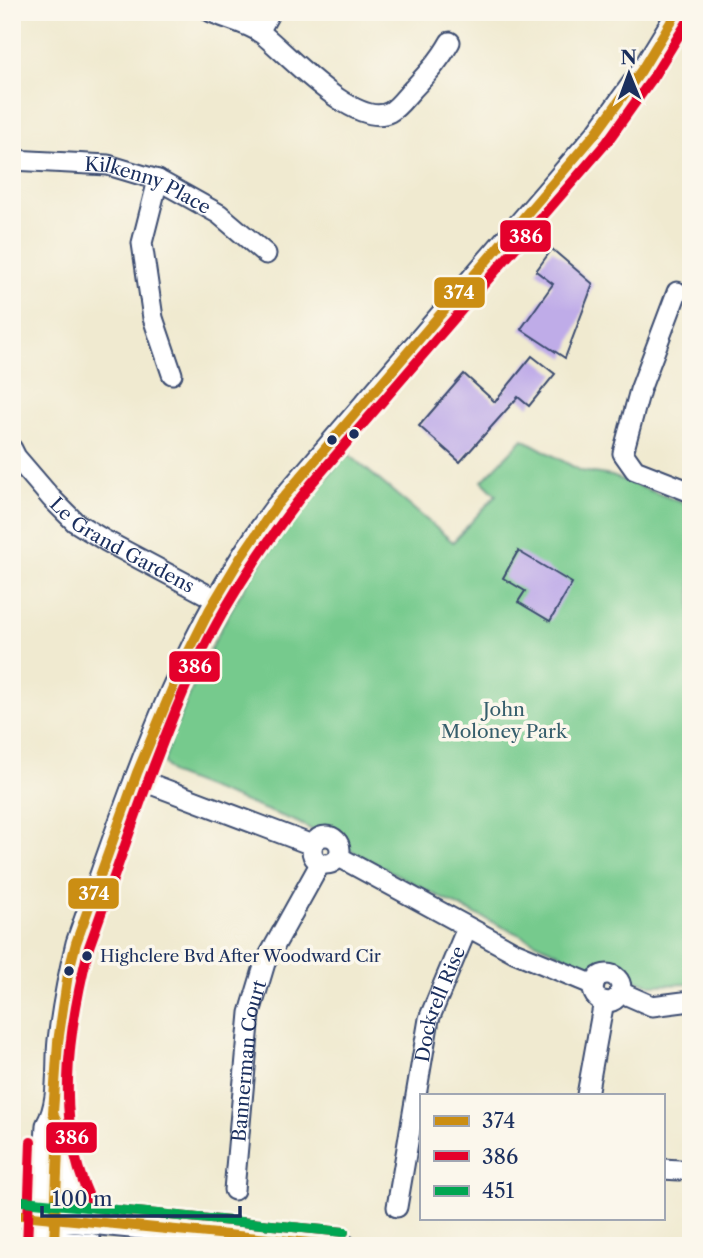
<svg xmlns="http://www.w3.org/2000/svg" width="703" height="1258" viewBox="0 0 703 1258" font-family="'Libre Caslon Text',serif">
  <style>
    .green { fill: #76ca8d; stroke: #487c76; stroke-width: 2 }
    .building { fill: #bface8 }
    .lines { fill: none; stroke-linecap: round; stroke-linejoin: round }
    .minor-casing { stroke: #3b4b6f; stroke-width: 23 }
    .major-casing { stroke: #3b4b6f; stroke-width: 28 }
    .minor { stroke: #fff; stroke-width: 19 }
    .major { stroke: #fff; stroke-width: 24 }
    .bus-1-casing { stroke: #fbf7ec; stroke-width: 16 }
    .bus-2-casing { stroke: #fbf7ec; stroke-width: 16 }
    .bus-3-casing { stroke: #fbf7ec; stroke-width: 16 }
    .bus-1 { stroke: #cb8e13; stroke-width: 10 }
    .bus-2 { stroke: #e4002b; stroke-width: 10 }
    .bus-3 { stroke: #00a651; stroke-width: 10 }
    .bus-dot { fill: #1b2f5e; stroke: #fbf7ec; stroke-width: 2.5 }
    .labels { text-anchor: middle; dominant-baseline: central; stroke-width: 7; stroke-linejoin: round; paint-order: stroke }
    .bus-label { font-size: 17px; fill: #1b2f5e; stroke: #fbf7ec; text-anchor: start }
    .street-label { font-size: 19px; fill: #1b2f5e; stroke: #fbf7ec }
    .park-label { font-size: 19px; fill: #365e6c; stroke: #fbf7ec }
    .line-badge { stroke: #fbf7ec; stroke-width: 2.5 }
    .badge-label { font-size: 19px; text-anchor: middle; font-weight: bold; fill: #fff }
  </style>
  <rect width="100%" height="100%" fill="#fbf7ec"/>
  <filter id="ink" filterUnits="userSpaceOnUse"><feTurbulence type="fractalNoise" baseFrequency=".0143" numOctaves="2"/><feDisplacementMap in="SourceGraphic" scale="14" xChannelSelector="R" yChannelSelector="G"/><feConvolveMatrix kernelMatrix="1 2 1 2 8 2 1 2 1" color-interpolation-filters="sRGB"/></filter>
  <filter id="wash" filterUnits="userSpaceOnUse"><feTurbulence type="fractalNoise" baseFrequency=".00686" numOctaves="4" result="noise"/><feDisplacementMap in="SourceGraphic" scale="28" xChannelSelector="R" yChannelSelector="G"/><feGaussianBlur stdDeviation="1.57" result="paint"/><feColorMatrix in="noise" values="0 0 0 0 0 0 0 0 0 0 0 0 0 0 0 0 0 1.4 0 .05"/><feComposite in="paint" operator="in"/></filter>
  <g filter="url(#wash)">
    <rect width="100%" height="100%" fill="#f0ead0"/>
    <path class="green" d="M523 439 581 471 612 476 691 506V984L652 985 582 964 443 899 297 822 172 774 164 763C168 742 178 723 186 703 205 658 227 612 255 571 283 530 316 491 347 453L453 542 496 495 482 481Z"/>
    <g id="blocks">
      <g class="building">
        <polygon points="552,249 593,284 565,358 521,329 553,284 536,271"/>
        <polygon points="532,356 555,374 529,406 518,397 460,462 419,426 464,374 495,402"/>
        <polygon points="518,551 572,583 550,621 518,602 525,591 503,578"/>
      </g>
    </g>
  </g>
  <g filter="url(#ink)">
    <use href="#blocks" fill-opacity="0" stroke="#3b4b6f" stroke-width="2"/>
    <g class="lines">
      <g class="minor-casing">
        <g id="minor">
          <path d="M211 12C226 19 247 23 261 33 287 53 355 130 390 112 399 107 406 96 413 89 427 74 440 60 450 42"/>
          <polyline points="259,32 270,12"/>
          <path id="s1" d="M12 160 108 165 158 180 219 214 266 254"/>
          <polyline points="158,180 142,243 153,318 172,374"/>
          <polyline points="677,292 640,390 623,453 635,470 691,492"/>
          <path id="s2" d="M12 449 16 457 52 499 75 522 106 541 215 599"/>
          <polyline points="135,778 312,845"/>
          <circle cx="326" cy="850" r="14"/>
          <polyline points="339,857 514,952 594,985"/>
          <circle cx="607" cy="988" r="14"/>
          <polyline points="620,992 652,1006 691,1001"/>
          <polyline points="587,1095 604,1001"/>
          <polyline points="53,1113 59,1126 55,1233"/>
          <polyline points="663,1169 679,1170"/>
          <path id="s3" d="M234 1190 250 1013 265 963 320 864"/>
          <path id="s4" d="M397 1207 429 1019 467 928"/>
          <path d="M40 1242 46 1125C60 1101 55 1067 58 1040 62 1007 68 975 76 943 130 791 177 639 275 507L596 133 641 71 677 12"/>
        </g>
      </g>
      <g class="major-casing">
        <g id="major">
          <polyline points="59,1151 74,1199 87,1221"/>
          <polyline points="12,1196 35,1186 43,1176"/>
          <polyline points="12,1214 343,1246"/>
          <polyline points="12,1240 91,1246"/>
        </g>
      </g>
      <use href="#minor" class="minor"/>
      <use href="#major" class="major"/>
      <g class="bus-1-casing">
        <g id="bus-1">
          <polyline points="12,1214 340,1246"/>
          <polyline points="54,1243 59,1126 53,1113 58,1042 68,974 76,943 137,773 183,663 210,609 241,557 275,507 596,133 641,71 677,12"/>
        </g>
      </g>
      <g class="bus-2-casing">
        <g id="bus-2">
          <path d="M344 1232 95 1208C52 1130 68 1030 89 947 123 854 153 758 194 668 225 602 266 541 311 484L607 142 652 79 689 19"/>
          <polyline points="27,1246 31,1142"/>
        </g>
      </g>
      <g class="bus-3-casing">
        <polyline id="bus-3" points="13,1200 344,1232"/>
      </g>
      <use href="#bus-1" class="bus-1"/>
      <use href="#bus-2" class="bus-2"/>
      <use href="#bus-3" class="bus-3"/>
    </g>
  </g>
  <g class="bus-dot">
    <circle cx="354" cy="434" r="6"/>
    <circle cx="332" cy="440" r="6"/>
    <circle cx="87" cy="956" r="6"/>
    <circle cx="69" cy="971" r="6"/>
  </g>
  <g class="labels">
    <g class="bus-label">
      <text x="100" y="956">Highclere Bvd After Woodward Cir</text>
    </g>
    <g class="street-label">
      <text stroke="none"><textPath href="#s1" startOffset="140">Kilkenny Place</textPath></text>
      <text stroke="none"><textPath href="#s2" startOffset="149">Le Grand Gardens</textPath></text>
      <text stroke="none"><textPath href="#s4" startOffset="208">Dockrell Rise</textPath></text>
      <text stroke="none"><textPath href="#s3" startOffset="130">Bannerman Court</textPath></text>
    </g>
    <g class="park-label">
      <text x="504" y="709">John<tspan x="504" dy="22">Moloney Park</tspan></text>
    </g>
  </g>
  <g class="line-badge">
    <rect x="499" y="219" width="53" height="34" rx="7" fill="#e4002b"/>
    <rect x="433" y="276" width="53" height="33" rx="7" fill="#cb8e13"/>
    <rect x="168" y="650" width="53" height="33" rx="7" fill="#e4002b"/>
    <rect x="67" y="877" width="53" height="33" rx="7" fill="#cb8e13"/>
    <rect x="45" y="1121" width="53" height="33" rx="7" fill="#e4002b"/>
  </g>
  <g class="badge-label">
    <text x="526" y="243">386</text>
    <text x="459" y="299">374</text>
    <text x="195" y="673">386</text>
    <text x="94" y="900">374</text>
    <text x="72" y="1144">386</text>
  </g>
  <rect width="703" height="1258" fill="none" stroke="#fbf7ec" stroke-width="42"/>
  <rect x="420" y="1094" width="245" height="126" fill="#fbf7ec" stroke="#a1a7b3" stroke-width="2"/>
  <rect x="434" y="1116" width="35" height="10" fill="#cb8e13" stroke="#a1a7b3" stroke-width="2"/>
  <text x="482" y="1128" font-size="21" fill="#1b2f5e">374</text>
  <rect x="434" y="1151" width="35" height="10" fill="#e4002b" stroke="#a1a7b3" stroke-width="2"/>
  <text x="482" y="1164" font-size="21" fill="#1b2f5e">386</text>
  <rect x="434" y="1186" width="35" height="10" fill="#00a651" stroke="#a1a7b3" stroke-width="2"/>
  <text x="482" y="1198" font-size="21" fill="#1b2f5e">451</text>
  <g transform="translate(629 74) rotate(359)" stroke="#fbf7ec" stroke-width="5" paint-order="stroke">
  <path d="M0-5L12 26L0 18L-12 26Z" fill="#1b2f5e"/>
  <text y="-10" font-size="19" font-weight="bold" text-anchor="middle" fill="#1b2f5e">N</text>
  </g>
  <path d="M42 1206v10h198v-10" fill="none" stroke="#1b2f5e" stroke-width="3.5"/>
  <text x="52" y="1206" font-size="21" fill="#1b2f5e" stroke="#fbf7ec" stroke-width="5" paint-order="stroke">100 m</text>
</svg>
